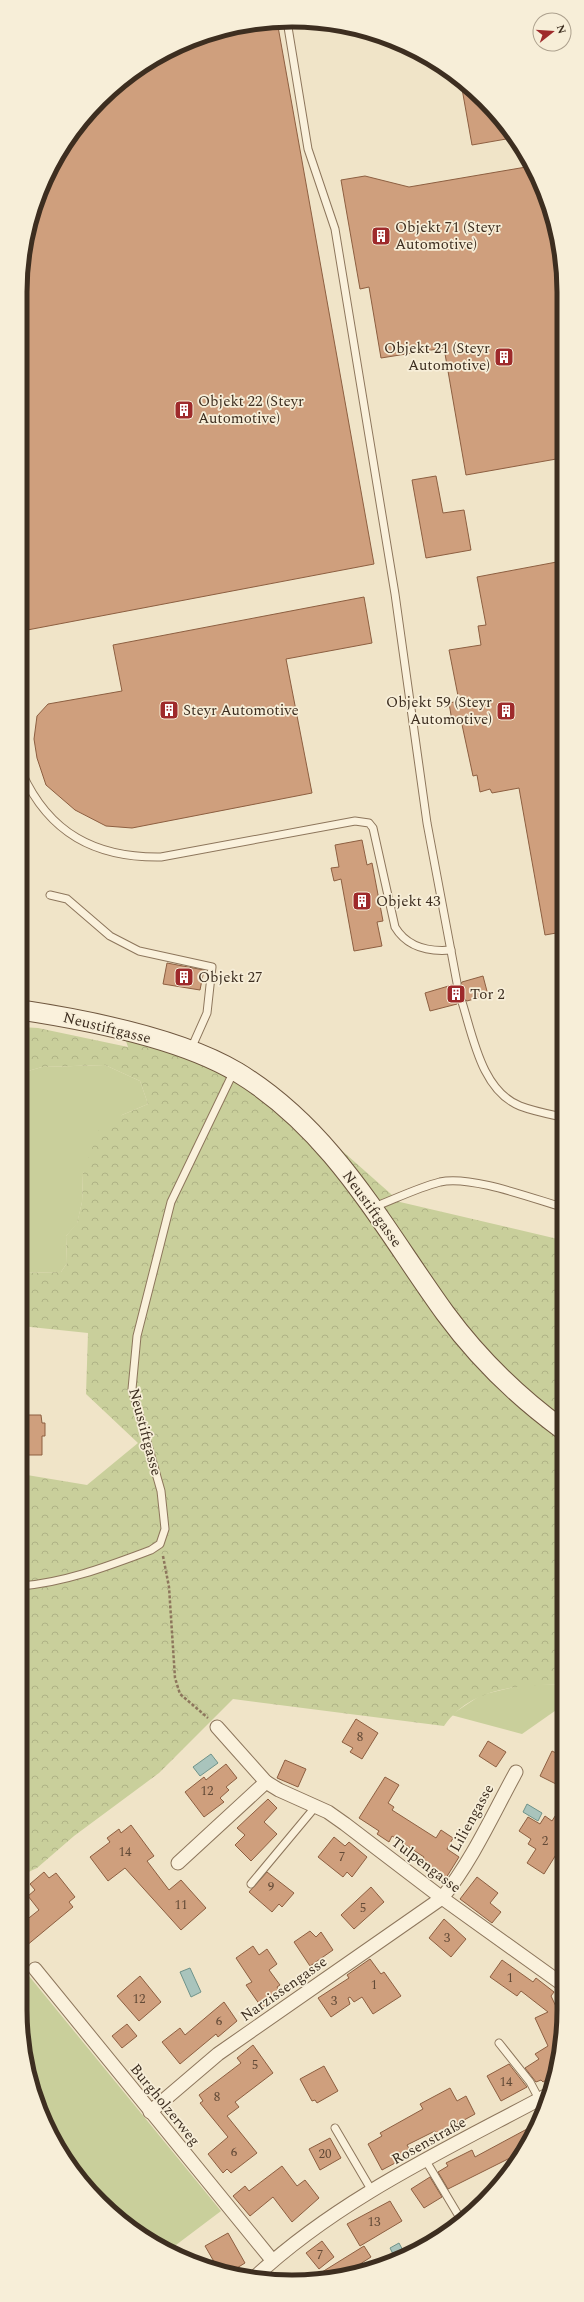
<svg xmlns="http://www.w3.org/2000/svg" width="584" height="2302" viewBox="0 0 584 2302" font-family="Spectral,serif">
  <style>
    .grass { fill: #c9cf9b }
    .forest { fill: url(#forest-crowns) }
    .water { fill: #a9c4bc; stroke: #6f938a }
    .building { fill: #cf9f7d; stroke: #8d5f41 }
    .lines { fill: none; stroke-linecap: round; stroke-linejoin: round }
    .lane-casing { stroke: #8d765c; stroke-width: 9 }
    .street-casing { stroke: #8d765c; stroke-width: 15 }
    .secondary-casing { stroke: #6f573f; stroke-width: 21 }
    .path { stroke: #8d765c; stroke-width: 2.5; stroke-dasharray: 3 2; stroke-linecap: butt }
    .lane { stroke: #faf1dc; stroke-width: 7 }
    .street { stroke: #faf1dc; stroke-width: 13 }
    .secondary { stroke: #faf1dc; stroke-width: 19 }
    .labels { text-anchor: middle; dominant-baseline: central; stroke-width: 3.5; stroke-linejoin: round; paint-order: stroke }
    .number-label { font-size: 13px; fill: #624a37 }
    .poi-label { font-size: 15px; fill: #3d2e20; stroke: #f7eed8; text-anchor: start }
    .street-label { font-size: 15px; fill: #3d2e20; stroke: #f7eed8 }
    .rim { fill: none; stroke: #3d2e20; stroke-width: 5 }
  </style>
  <defs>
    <pattern id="forest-crowns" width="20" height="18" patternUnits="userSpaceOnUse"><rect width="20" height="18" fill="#c9cf9b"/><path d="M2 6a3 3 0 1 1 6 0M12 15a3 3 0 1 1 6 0" fill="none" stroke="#aeb285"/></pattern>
  </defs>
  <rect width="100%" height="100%" fill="#f0e4c8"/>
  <g class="grass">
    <polygon points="105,1065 140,1081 148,1104 122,1115 83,1173 82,1202 77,1224 66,1236 67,1263 61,1272 21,1273 21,1073 42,1067"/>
    <polygon points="526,1684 562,1685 562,1706 522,1734 451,1715 481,1695"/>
    <path d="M20 1965 221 2211 168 2251C154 2243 139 2236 127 2226 82 2192 33 2117 25 2061 20 2029 20 1997 20 1965Z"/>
  </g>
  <path class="forest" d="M120 1023 244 1064 400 1202 562 1240V1685C519 1684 470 1688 444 1726L233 1699 159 1773 74 1836 37 1868 20 1876 21 1474 87 1485 138 1443 86 1394 88 1333 21 1326V1273L61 1272 67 1263 66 1236 77 1223 82 1202 83 1173 99 1129 122 1115 148 1104 140 1081 105 1065 42 1067 21 1073V1027L38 1028 128 1047Z"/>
  <g class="water">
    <polygon points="211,1754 218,1763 200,1776 193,1767"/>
    <polygon points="527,1804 542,1813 538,1821 523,1812"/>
    <polygon points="190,1968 201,1992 191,1997 180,1972"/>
    <polygon points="399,2243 406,2256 396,2260 390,2248"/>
  </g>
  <g class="building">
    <polygon points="277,21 374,564 22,631 22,256 35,204 57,156 88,112 127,76 172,48 222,29"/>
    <polygon points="461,83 484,100 512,138 472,145"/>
    <polygon points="532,166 536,172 562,257 562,458 466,475 444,348 381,358 369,287 360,289 341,180 365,176 409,187"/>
    <polygon points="436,476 443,513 464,510 471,550 426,558 412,480"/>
    <polygon points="562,561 562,932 545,935 519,788 492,793 490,789 480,792 477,775 473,776 461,720 452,721 449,703 459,701 449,650 481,645 478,626 486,625 477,577"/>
    <polygon points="364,597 372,643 286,659 312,793 132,828 106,826 75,810 46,785 37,758 34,739 37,716 48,704 122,691 113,645"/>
    <polygon points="362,840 367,865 372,863 383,921 377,922 382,946 354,951 341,879 334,881 331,868 339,867 335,845"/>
    <polygon points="167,963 204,970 200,990 163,984"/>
    <polygon points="483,976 488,995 467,1001 461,997 458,999 457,1004 430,1011 425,993 452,985 458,988 462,982"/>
    <polygon points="21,1415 41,1415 42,1423 45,1423 45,1436 42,1436 42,1455 21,1455"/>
    <polygon points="356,1719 378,1733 362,1759 350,1752 353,1748 342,1742"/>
    <polygon points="488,1741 506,1752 496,1767 479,1756"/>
    <polygon points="552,1751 562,1756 562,1787 540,1776"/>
    <polygon points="285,1760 306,1769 298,1787 277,1778"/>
    <polygon points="226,1764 237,1778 226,1787 229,1790 220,1798 224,1802 204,1817 185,1792 204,1777 206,1780"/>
    <polygon points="385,1777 399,1785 388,1803 394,1807 392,1810 436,1838 441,1830 453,1838 447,1849 459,1857 446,1878 421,1862 424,1857 392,1836 389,1842 377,1834 379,1831 359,1818"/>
    <polygon points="268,1799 277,1808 264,1822 277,1834 251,1861 235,1845 245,1835 237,1828"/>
    <polygon points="562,1805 562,1845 544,1874 527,1863 536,1849 528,1844 531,1839 519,1831 528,1817 540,1824 545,1816 552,1821"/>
    <polygon points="131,1825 154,1856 147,1861 169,1890 181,1880 206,1908 181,1930 125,1868 108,1881 90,1857 110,1842 107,1838 119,1829 121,1833"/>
    <polygon points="334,1837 345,1846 349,1842 367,1857 352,1877 347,1872 343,1877 318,1857"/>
    <polygon points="44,1872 49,1878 56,1873 75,1897 69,1902 73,1907 20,1951 20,1925 39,1910 28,1896 35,1890 30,1884"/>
    <polygon points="267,1872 294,1893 282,1907 279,1904 272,1912 249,1892"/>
    <polygon points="477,1877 498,1893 490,1903 501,1912 492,1923 460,1899"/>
    <polygon points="371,1887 384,1902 354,1929 341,1915"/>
    <polygon points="444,1919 466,1939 451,1957 429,1938"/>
    <polygon points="310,1931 316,1937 321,1932 333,1950 310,1966 294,1942"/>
    <polygon points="253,1946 259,1955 267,1949 277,1964 269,1970 280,1985 277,1987 281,1994 262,2008 246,1985 252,1982 236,1958"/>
    <polygon points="370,1959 381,1974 384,1972 401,1996 373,2014 362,1997 354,2002 350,1997 348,1998 350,2004 331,2017 318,1998 349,1978 347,1975"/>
    <polygon points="502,1960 533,1982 536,1978 554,1992 551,1996 562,2019 562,2046 555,2075 543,2082 541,2080 536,2082 525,2068 539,2059 535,2054 548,2046 535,2018 548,2012 521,1991 517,1996 490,1977"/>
    <polygon points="140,1976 161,2002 139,2021 117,1996"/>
    <polygon points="224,2002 237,2021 218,2037 216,2034 180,2064 162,2042 180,2028 185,2035"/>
    <polygon points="127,2024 137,2036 122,2048 112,2036"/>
    <polygon points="253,2045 273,2073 235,2102 239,2107 227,2116 257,2153 231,2173 227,2169 223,2173 208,2154 228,2137 200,2103 203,2101 199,2095 241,2063 237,2058"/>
    <polygon points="509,2064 527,2087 501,2101 487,2076"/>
    <polygon points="324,2066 338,2091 317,2103 315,2100 312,2101 300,2079"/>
    <polygon points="450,2088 457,2101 466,2096 475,2114 437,2135 435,2131 407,2145 412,2154 382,2170 368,2144 382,2136 380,2133 423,2109 420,2104"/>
    <polygon points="527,2129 532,2137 524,2151 448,2189 438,2172 448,2166 446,2163 472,2150 475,2157"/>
    <polygon points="330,2138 341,2158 320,2170 309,2149"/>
    <polygon points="282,2166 297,2186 305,2180 319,2198 292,2222 273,2197 250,2216 233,2196 245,2186 249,2191"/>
    <polygon points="430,2177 442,2197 424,2208 411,2189"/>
    <polygon points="390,2201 402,2221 360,2246 347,2224"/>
    <polygon points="228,2233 245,2263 227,2274 220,2272 205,2246"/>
    <polygon points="322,2241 334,2257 319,2269 306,2253"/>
    <polygon points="364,2246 371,2257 343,2275 314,2277"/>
  </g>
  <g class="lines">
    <g class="lane-casing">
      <g id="lane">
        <polyline points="287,21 308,149 335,229 395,594 427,823 457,983"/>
        <path d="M22 773C49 833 95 858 161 857L355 821 369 823 373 828 395 927C407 947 428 952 451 950"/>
        <polyline points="50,895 67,899 110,936 139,951 212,967 207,1013 191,1049"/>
        <path d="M462 1002C473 1037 482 1091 520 1106 533 1111 548 1114 562 1117"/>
        <path d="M374 1207C395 1199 417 1188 440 1182 470 1175 531 1198 562 1207"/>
        <path d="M21 1586C67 1582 108 1566 151 1550L160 1544 165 1529 161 1491 132 1389 137 1336 171 1202 234 1071"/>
        <polyline points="251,1884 316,1806"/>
        <polyline points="499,2043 530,2082 539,2099"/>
        <polyline points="335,2128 372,2191"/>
        <polyline points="426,2161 460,2218"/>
      </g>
    </g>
    <g class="street-casing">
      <g id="street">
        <polyline points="217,1727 266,1782 279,1790 328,1812 345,1824 442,1898 562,1984"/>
        <polyline points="178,1863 266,1782"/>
        <polyline points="35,1969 272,2260"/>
        <path d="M150 2112 218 2054 442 1898C472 1861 493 1814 516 1772"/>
        <path d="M254 2278C339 2198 449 2148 551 2093"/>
      </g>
    </g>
    <g class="secondary-casing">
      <path id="secondary" d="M21 1010C87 1020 180 1038 237 1072 333 1130 382 1226 445 1313 478 1358 517 1396 562 1429"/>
    </g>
    <polyline class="path" points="163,1556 169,1587 175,1678 180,1694 208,1718"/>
    <use href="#lane" class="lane"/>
    <use href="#street" class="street"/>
    <use href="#secondary" class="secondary"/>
  </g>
  <defs>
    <g id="building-square" transform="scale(1)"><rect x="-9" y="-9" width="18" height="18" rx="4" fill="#9e2a2b" stroke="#f7eed8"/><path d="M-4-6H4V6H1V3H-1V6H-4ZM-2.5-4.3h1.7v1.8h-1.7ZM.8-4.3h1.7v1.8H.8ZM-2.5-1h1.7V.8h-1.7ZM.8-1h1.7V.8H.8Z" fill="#fff"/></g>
  </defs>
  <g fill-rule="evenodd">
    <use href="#building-square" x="381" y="236"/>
    <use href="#building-square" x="504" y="357"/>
    <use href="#building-square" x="184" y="410"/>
    <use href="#building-square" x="169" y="710"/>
    <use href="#building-square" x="506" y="711"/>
    <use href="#building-square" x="362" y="901"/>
    <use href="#building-square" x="184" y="977"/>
    <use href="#building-square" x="456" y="994"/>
  </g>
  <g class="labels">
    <g class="number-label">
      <text x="360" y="1737">8</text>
      <text x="207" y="1791">12</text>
      <text x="545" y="1841">2</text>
      <text x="125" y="1852">14</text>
      <text x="342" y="1857">7</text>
      <text x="271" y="1887">9</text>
      <text x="181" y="1905">11</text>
      <text x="363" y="1908">5</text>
      <text x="447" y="1938">3</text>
      <text x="510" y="1978">1</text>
      <text x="374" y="1985">1</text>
      <text x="139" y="1999">12</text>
      <text x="334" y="2001">3</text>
      <text x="219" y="2021">6</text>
      <text x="255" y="2065">5</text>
      <text x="506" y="2082">14</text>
      <text x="217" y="2097">8</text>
      <text x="234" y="2152">6</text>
      <text x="325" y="2154">20</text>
      <text x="374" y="2222">13</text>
      <text x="320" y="2255">7</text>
    </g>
    <g class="poi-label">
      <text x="395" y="227">Objekt 71 (Steyr<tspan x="395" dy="17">Automotive)</tspan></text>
      <text x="490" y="348" text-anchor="end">Objekt 21 (Steyr<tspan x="490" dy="17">Automotive)</tspan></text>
      <text x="198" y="401">Objekt 22 (Steyr<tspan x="198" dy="17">Automotive)</tspan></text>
      <text x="492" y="702" text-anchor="end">Objekt 59 (Steyr<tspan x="492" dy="17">Automotive)</tspan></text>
      <text x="183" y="710">Steyr Automotive</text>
      <text x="376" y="901">Objekt 43</text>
      <text x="198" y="977">Objekt 27</text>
      <text x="470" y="994">Tor 2</text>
    </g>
    <g class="street-label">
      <text transform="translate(107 1028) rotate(14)">Neustiftgasse</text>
      <text transform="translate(372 1209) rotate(54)">Neustiftgasse</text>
      <text transform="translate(145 1432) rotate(75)">Neustiftgasse</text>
      <text transform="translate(472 1818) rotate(-61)">Liliengasse</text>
      <text transform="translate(426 1865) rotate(37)">Tulpengasse</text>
      <text transform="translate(284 1989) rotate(-35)">Narzissengasse</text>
      <text transform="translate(165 2105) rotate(51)">Burgholzerweg</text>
      <text transform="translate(429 2141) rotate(-29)">Rosenstraße</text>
    </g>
  </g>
  <path d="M0 0H584V2302H0ZM292 27H292A265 265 0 0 1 557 292V2010A265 265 0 0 1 292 2275H292A265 265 0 0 1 27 2010V292A265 265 0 0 1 292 27Z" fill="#f7eed8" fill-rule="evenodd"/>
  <path class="rim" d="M292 27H292A265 265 0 0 1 557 292V2010A265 265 0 0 1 292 2275H292A265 265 0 0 1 27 2010V292A265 265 0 0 1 292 27Z"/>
  <g transform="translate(552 32) rotate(73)"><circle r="19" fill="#f7eed8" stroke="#ada18e"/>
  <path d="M0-3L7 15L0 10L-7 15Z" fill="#9e2a2b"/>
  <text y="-6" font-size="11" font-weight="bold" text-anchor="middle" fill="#3d2e20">N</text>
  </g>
</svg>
